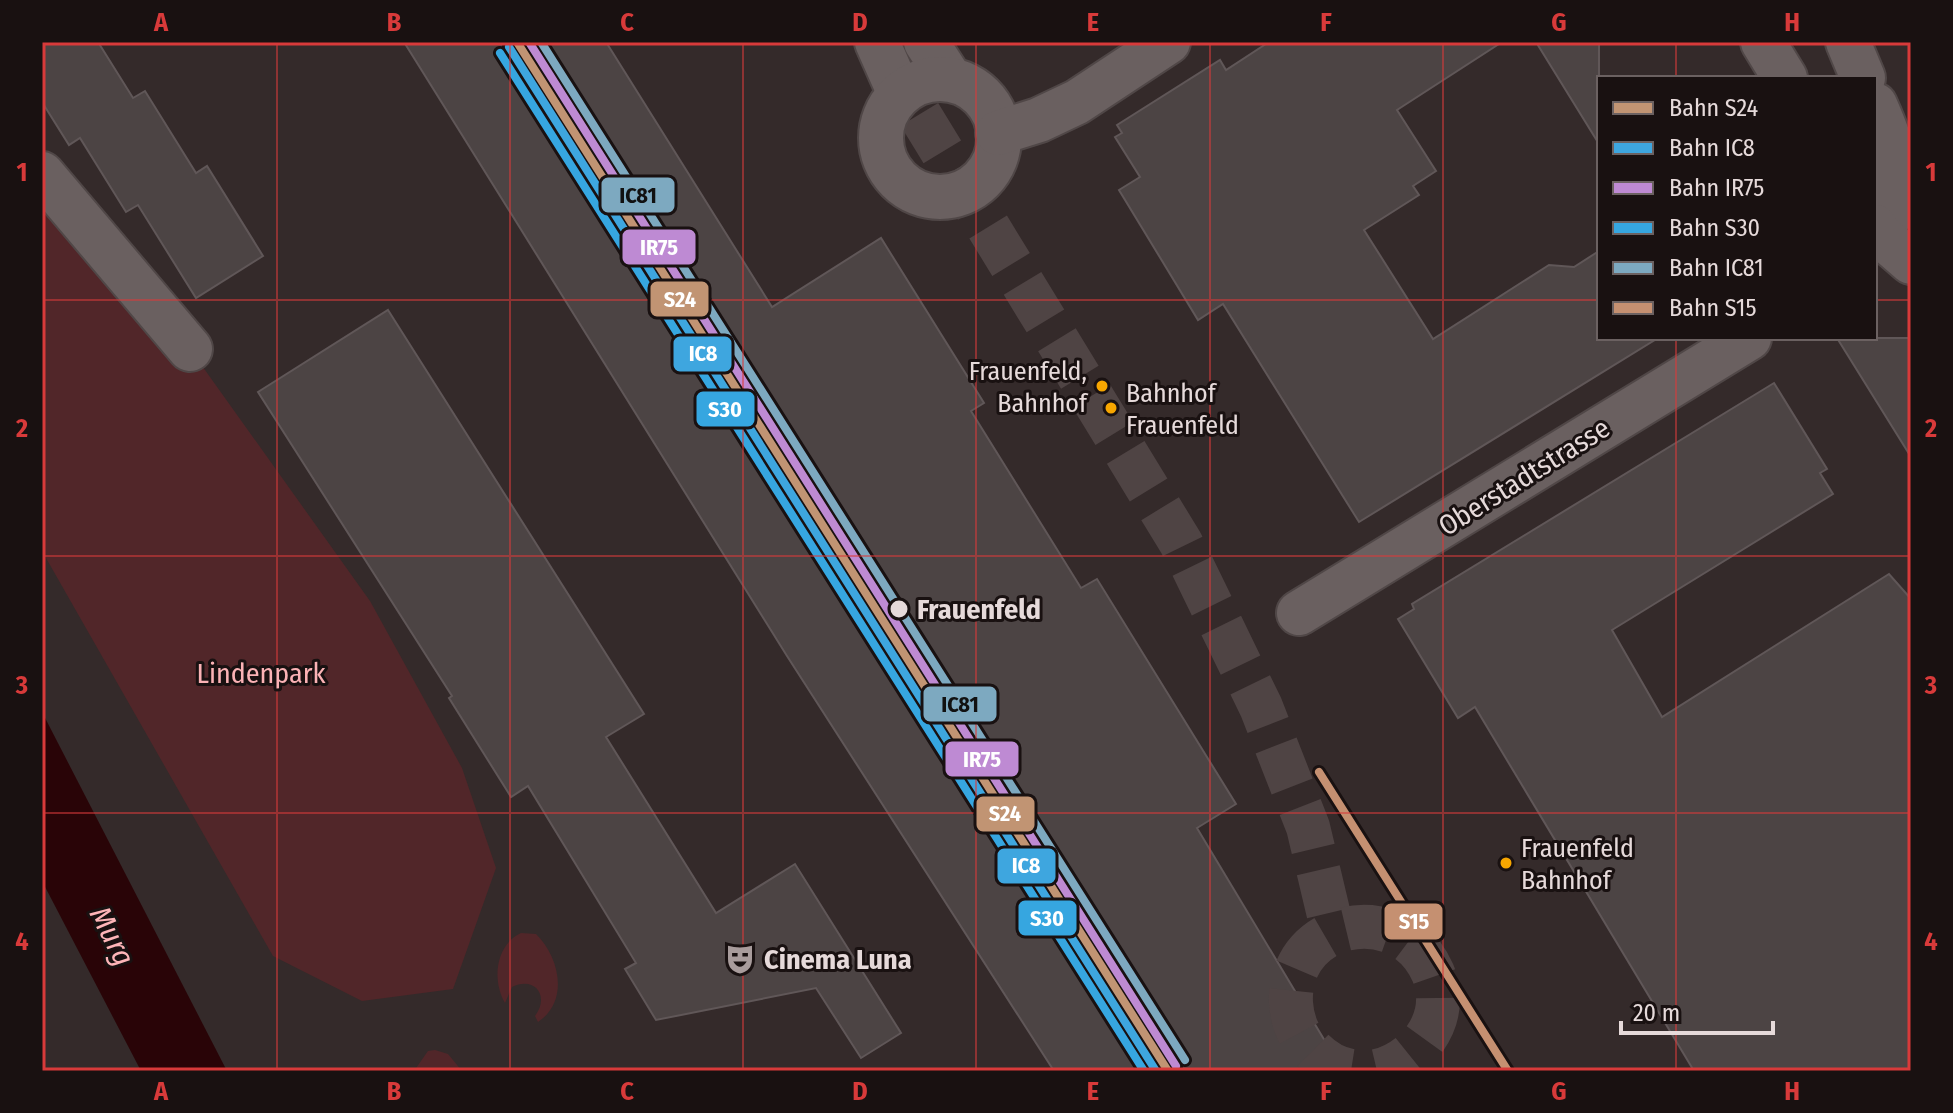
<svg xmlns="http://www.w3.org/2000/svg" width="1953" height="1113" viewBox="0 0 1953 1113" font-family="'Fira Sans Condensed',sans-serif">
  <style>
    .green { fill: #512629 }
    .water { fill: #290407 }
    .building { fill: #4c4444; stroke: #605758; stroke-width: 2 }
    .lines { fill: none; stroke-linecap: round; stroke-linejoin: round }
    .major-tunnel { stroke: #4f4444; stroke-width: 44; stroke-dasharray: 44 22; stroke-linecap: butt }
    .minor-casing { stroke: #504747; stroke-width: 48 }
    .minor { stroke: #6a6060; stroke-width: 44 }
    .rail-1-casing { stroke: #191111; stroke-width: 14 }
    .rail-2-casing { stroke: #191111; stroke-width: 14 }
    .rail-3-casing { stroke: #191111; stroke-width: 14 }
    .rail-4-casing { stroke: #191111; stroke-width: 14 }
    .rail-5-casing { stroke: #191111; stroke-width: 14 }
    .rail-6-casing { stroke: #191111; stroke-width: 14 }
    .rail-1 { stroke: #c19473; stroke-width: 8 }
    .rail-2 { stroke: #3ea6df; stroke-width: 8 }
    .rail-3 { stroke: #be8ad3; stroke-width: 8 }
    .rail-4 { stroke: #36a6e0; stroke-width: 8 }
    .rail-5 { stroke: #7da9c0; stroke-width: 8 }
    .rail-6 { stroke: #c59071; stroke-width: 8 }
    .grid { fill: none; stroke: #d83a3a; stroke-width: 2; stroke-opacity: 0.55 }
    .bus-dot { fill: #f7a600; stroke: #191111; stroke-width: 3 }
    .stop-dot { fill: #e6dada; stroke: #191111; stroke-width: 3 }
    .labels { text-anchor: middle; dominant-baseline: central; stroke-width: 6; stroke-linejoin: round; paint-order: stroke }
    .bus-label { font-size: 26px; fill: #e6dada; stroke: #191111; text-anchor: start }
    .street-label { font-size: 28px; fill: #e6dada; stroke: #191111 }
    .stop-label { font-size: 28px; font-weight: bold; fill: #e6dada; stroke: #191111; text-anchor: start }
    .park-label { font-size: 28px; fill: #fbb2b5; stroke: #191111 }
    .poi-label { font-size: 28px; font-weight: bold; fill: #e6dada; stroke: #191111; text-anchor: start }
    .water-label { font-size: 30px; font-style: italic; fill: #feb5b8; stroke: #191111 }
    .line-badge { stroke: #191111; stroke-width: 3 }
    .badge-label { font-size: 22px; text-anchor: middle; font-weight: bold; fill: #fff }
    .pale-badge-label { font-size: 22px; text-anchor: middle; font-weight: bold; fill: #111 }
    .neatline { fill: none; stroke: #d83a3a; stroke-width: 3 }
    .grid-label { font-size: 26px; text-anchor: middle; font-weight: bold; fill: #d83a3a }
  </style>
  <rect width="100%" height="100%" fill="#342a2a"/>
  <g class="green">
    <polygon points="42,174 190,349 370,601 462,768 496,868 453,989 362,1001 273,956 42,551"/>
    <path d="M521 933 536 934C559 956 570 1001 538 1022L535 1016C550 996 535 976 512 987L505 1003C492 981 495 945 521 933Z"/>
    <polygon points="435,1050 448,1054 462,1071 414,1071 428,1051"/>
  </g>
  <polygon class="water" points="42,712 227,1071 141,1071 42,881"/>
  <g class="building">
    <polygon points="42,42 98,42 133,98 145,91 196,173 207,166 263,256 196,298 138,205 126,212 80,138 69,145 42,102"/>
    <polygon points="404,42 606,42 772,307 881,238 984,403 971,411 1081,588 1097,579 1236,804 1197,828 1343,1071 1054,1071 787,656"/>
    <polygon points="1269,42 1502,42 1397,110 1436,171 1413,186 1419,195 1364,230 1433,339 1549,265 1574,267 1599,251 1599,338 1658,338 1359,522 1223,304 1198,320 1119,190 1140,177 1115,137 1122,133 1117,125 1220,60 1226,70"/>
    <polygon points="1536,42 1599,42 1599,144"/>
    <polygon points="388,310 644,714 606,737 716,913 795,864 901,1033 861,1058 816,988 656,1020 625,969 636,963 528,786 511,797 449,698 452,696 258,392"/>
    <polygon points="1837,338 1911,338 1911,457"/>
    <polygon points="1774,383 1827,469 1820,473 1833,494 1612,630 1662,717 1889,574 1911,599 1911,1071 1694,1071 1475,707 1458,718 1398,619 1414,609 1412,604"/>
  </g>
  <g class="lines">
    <g class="major-tunnel">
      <polyline points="885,58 1181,543 1261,707 1308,827 1333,932"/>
      <path d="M1351 1071C1332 1068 1318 1057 1306 1043 1296 1032 1292 1017 1291 1003 1287 920 1400 897 1433 973 1451 1017 1419 1061 1377 1071"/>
    </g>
    <g class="minor-casing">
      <g id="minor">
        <polyline points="877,42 900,94"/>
        <polyline points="926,42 950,79"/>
        <polyline points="1763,42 1785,78"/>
        <polyline points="1848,42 1863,78"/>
        <circle cx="940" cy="138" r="59"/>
        <path d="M1875 105C1891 141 1907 178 1889 217 1885 225 1882 233 1875 239"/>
        <polyline points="998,133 1039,120 1077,102 1168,42"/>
        <polyline points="42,174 190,349"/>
        <polyline points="1875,227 1880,235 1911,262"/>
        <polyline points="1299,613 1749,338"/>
      </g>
    </g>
    <use href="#minor" class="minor"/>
    <g class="rail-1-casing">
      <polyline id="rail-1" points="517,42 1168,1071"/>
    </g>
    <g class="rail-2-casing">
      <polyline id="rail-2" points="509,47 1156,1071"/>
    </g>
    <g class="rail-3-casing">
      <polyline id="rail-3" points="529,42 1176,1066"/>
    </g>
    <g class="rail-4-casing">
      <polyline id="rail-4" points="500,53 1144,1071"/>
    </g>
    <g class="rail-5-casing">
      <polyline id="rail-5" points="541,42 1185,1060"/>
    </g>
    <g class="rail-6-casing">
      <polyline id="rail-6" points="1319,772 1508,1071"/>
    </g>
    <use href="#rail-1" class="rail-1"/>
    <use href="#rail-2" class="rail-2"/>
    <use href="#rail-3" class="rail-3"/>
    <use href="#rail-4" class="rail-4"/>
    <use href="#rail-5" class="rail-5"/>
    <use href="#rail-6" class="rail-6"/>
  </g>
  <path class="grid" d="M277 42V1071M510 42V1071M743 42V1071M976 42V1071M1210 42V1071M1443 42V1071M1676 42V78M42 300H1599M1875 300H1911M1676 338V1071M42 556H1911M42 813H1911"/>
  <defs>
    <g id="theatre-bare" transform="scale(2.4)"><path d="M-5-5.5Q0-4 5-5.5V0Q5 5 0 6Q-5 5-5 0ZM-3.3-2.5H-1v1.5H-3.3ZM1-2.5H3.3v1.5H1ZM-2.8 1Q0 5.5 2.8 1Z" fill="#a89c9c" stroke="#191111" stroke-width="2.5" paint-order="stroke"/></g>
  </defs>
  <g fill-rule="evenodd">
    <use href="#theatre-bare" x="740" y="959"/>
  </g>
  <g class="bus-dot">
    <circle cx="1102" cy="386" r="7"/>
    <circle cx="1111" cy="408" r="7"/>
    <circle cx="1506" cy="863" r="7"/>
  </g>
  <circle class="stop-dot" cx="899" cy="609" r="10"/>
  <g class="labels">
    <g class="bus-label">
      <text x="1087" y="371" text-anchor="end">Frauenfeld,<tspan x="1087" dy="32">Bahnhof</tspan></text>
      <text x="1126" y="393">Bahnhof<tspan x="1126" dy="32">Frauenfeld</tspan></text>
      <text x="1521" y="848">Frauenfeld<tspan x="1521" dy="32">Bahnhof</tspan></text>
    </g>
    <g class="street-label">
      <text transform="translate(1524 477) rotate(-32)">Oberstadtstrasse</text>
    </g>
    <g class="stop-label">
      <text x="917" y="609">Frauenfeld</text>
    </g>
    <g class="park-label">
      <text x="261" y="673">Lindenpark</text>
    </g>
    <g class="poi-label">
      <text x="764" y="959">Cinema Luna</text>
    </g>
    <g class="water-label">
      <text transform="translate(112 936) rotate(63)">Murg</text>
    </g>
  </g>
  <g class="line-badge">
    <rect x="600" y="176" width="76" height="38" rx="8" fill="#7da9c0"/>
    <rect x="621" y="228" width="76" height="38" rx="8" fill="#be8ad3"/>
    <rect x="649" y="280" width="61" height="38" rx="8" fill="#c19473"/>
    <rect x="672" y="335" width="61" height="38" rx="8" fill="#3ea6df"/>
    <rect x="695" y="390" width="61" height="38" rx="8" fill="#36a6e0"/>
    <rect x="922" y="685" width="76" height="38" rx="8" fill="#7da9c0"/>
    <rect x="944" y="740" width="76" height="38" rx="8" fill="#be8ad3"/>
    <rect x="975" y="795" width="61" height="38" rx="8" fill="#c19473"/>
    <rect x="996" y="847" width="61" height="38" rx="8" fill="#3ea6df"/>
    <rect x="1017" y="899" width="61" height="38" rx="8" fill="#36a6e0"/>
    <rect x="1383" y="902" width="61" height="39" rx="8" fill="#c59071"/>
  </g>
  <g class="badge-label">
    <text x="659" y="255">IR75</text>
    <text x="680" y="307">S24</text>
    <text x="703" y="361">IC8</text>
    <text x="725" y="417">S30</text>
    <text x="982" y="767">IR75</text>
    <text x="1005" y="821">S24</text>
    <text x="1026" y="873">IC8</text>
    <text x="1047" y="926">S30</text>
    <text x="1414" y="929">S15</text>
  </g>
  <g class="pale-badge-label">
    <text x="638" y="203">IC81</text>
    <text x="960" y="712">IC81</text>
  </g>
  <rect width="1953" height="1113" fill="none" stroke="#191111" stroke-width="88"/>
  <rect x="1597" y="76" width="280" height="264" fill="#191111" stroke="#6b6161" stroke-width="2"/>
  <rect x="1613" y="102" width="40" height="12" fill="#c19473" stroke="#6b6161" stroke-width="2"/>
  <text x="1669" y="116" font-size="24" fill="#e6dada">Bahn S24</text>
  <rect x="1613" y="142" width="40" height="12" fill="#3ea6df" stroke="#6b6161" stroke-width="2"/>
  <text x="1669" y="156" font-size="24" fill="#e6dada">Bahn IC8</text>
  <rect x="1613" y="182" width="40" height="12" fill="#be8ad3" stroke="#6b6161" stroke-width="2"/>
  <text x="1669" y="196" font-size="24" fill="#e6dada">Bahn IR75</text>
  <rect x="1613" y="222" width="40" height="12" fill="#36a6e0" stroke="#6b6161" stroke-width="2"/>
  <text x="1669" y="236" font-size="24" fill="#e6dada">Bahn S30</text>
  <rect x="1613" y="262" width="40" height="12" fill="#7da9c0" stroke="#6b6161" stroke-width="2"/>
  <text x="1669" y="276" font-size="24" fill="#e6dada">Bahn IC81</text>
  <rect x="1613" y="302" width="40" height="12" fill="#c59071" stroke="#6b6161" stroke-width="2"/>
  <text x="1669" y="316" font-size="24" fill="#e6dada">Bahn S15</text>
  <path d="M1621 1021v12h152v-12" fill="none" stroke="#e6dada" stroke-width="4"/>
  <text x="1633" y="1021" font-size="24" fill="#e6dada" stroke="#191111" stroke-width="6" paint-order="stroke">20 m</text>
  <rect x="44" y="44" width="1865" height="1025" class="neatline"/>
  <g class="grid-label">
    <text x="161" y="31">A</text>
    <text x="394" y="31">B</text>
    <text x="627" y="31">C</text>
    <text x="860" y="31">D</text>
    <text x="1093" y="31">E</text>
    <text x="1326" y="31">F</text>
    <text x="1559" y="31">G</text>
    <text x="1792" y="31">H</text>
    <text x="22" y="181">1</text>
    <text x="1931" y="181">1</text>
    <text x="22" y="437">2</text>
    <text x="1931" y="437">2</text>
    <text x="22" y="694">3</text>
    <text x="1931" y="694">3</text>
    <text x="22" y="950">4</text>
    <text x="1931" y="950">4</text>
    <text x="161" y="1100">A</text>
    <text x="394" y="1100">B</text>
    <text x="627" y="1100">C</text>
    <text x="860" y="1100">D</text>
    <text x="1093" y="1100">E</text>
    <text x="1326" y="1100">F</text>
    <text x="1559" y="1100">G</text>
    <text x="1792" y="1100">H</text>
  </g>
</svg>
